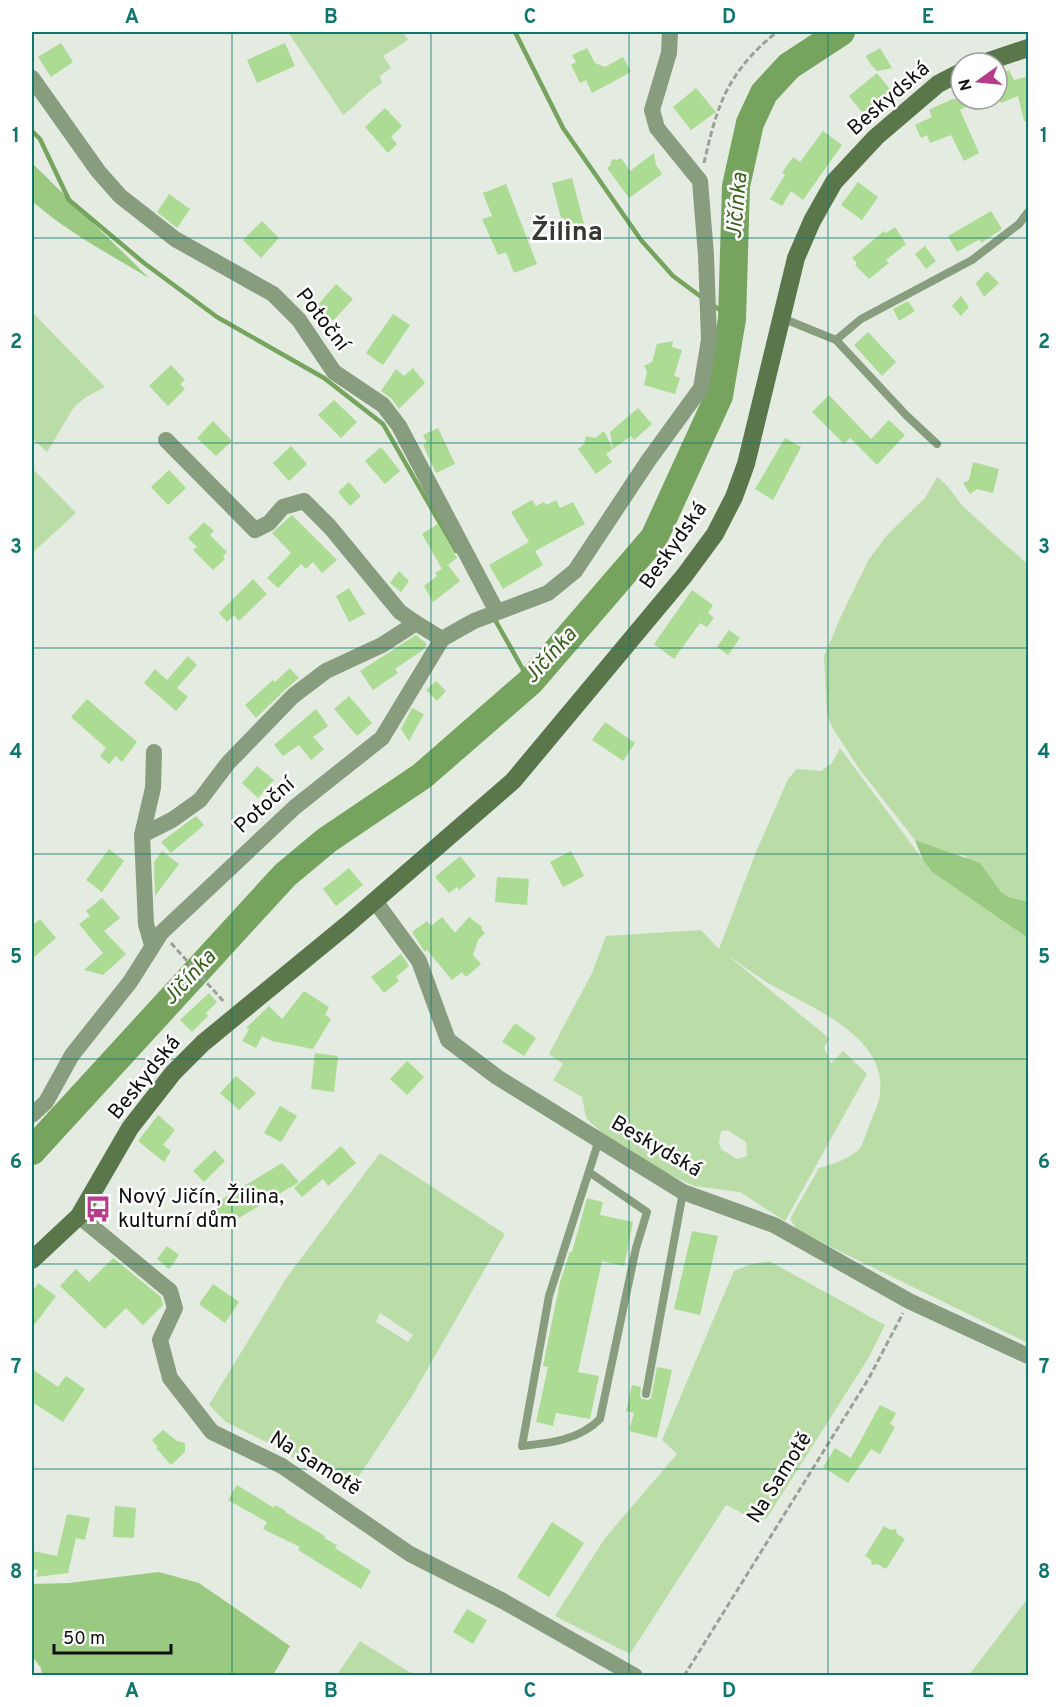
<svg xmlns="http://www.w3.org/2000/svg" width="1060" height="1707" viewBox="0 0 1060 1707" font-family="Overpass,sans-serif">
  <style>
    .green { fill: #badda8; fill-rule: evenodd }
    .forest { fill: #9ac982 }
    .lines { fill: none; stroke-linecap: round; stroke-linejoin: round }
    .stream { stroke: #76a35e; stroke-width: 4.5 }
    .river { stroke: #76a35e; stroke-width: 28 }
    .building { fill: #acdb93 }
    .path { stroke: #9ba098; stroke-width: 3; stroke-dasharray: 6 3; stroke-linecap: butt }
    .lane { stroke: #889c7e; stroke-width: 8 }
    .street { stroke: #889c7e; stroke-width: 16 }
    .secondary { stroke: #5a764b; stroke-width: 18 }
    .grid { fill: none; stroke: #0f766e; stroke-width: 1.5; stroke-opacity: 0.55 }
    .labels { text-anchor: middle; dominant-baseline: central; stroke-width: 5; stroke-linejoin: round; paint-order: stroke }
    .street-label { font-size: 21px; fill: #0d0f0c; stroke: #fff }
    .poi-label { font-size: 21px; fill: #0d0f0c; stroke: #fff; text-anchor: start }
    .water-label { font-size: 22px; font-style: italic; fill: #366019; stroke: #fff }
    .district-label { font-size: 27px; font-weight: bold; fill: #353932; stroke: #fff }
    .neatline { fill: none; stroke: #0f766e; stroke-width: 2 }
    .grid-label { font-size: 20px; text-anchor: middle; font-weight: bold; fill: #0f766e }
  </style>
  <rect width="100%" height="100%" fill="#e4ebe1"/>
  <g class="green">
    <path d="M288 32H403L408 40 383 56 391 68 380 76 382 83C368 91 357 105 343 115Z"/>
    <polygon points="32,312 105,387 86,397 74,407 47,452 32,438"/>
    <polygon points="32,468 76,513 32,553"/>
    <path d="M937 477C949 485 955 498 965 508 986 528 1007 546 1028 564V902L1009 897 1001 892 993 882 965 856 944 851 915 840 860 770 832 727 827 714 824 656 842 614 869 559 888 534 925 498Z"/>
    <path d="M840 748 932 872 1028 938V1343L798 1231 790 1219 819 1168C831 1165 852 1158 860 1148 865 1140 868 1127 872 1118 907 1048 825 1014 777 988 760 979 744 966 727 955L829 1038 824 1048 831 1063 843 1051 867 1074 785 1221 740 1192 695 1186 685 1182 619 1149 586 1118 582 1097 553 1080 563 1064 549 1054 592 973 606 936 701 930 719 949 756 852 788 779 797 769 821 771 832 763ZM727 1130 746 1142 747 1156 737 1159 721 1149 719 1142 721 1131Z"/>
    <path d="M380 1153 505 1234 412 1396 353 1485H335L278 1448 226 1422 209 1405 287 1277ZM380 1313 413 1335 408 1342 376 1322Z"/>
    <path d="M769 1261 885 1325 869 1357 767 1518C754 1525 738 1509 726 1505L630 1654 555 1616 605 1538 677 1454 662 1440 734 1271 749 1265Z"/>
    <polygon points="1028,1598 1028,1675 969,1675"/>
    <polygon points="360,1641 414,1675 337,1675"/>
  </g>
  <g class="forest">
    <path d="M32 163 149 278C109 254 67 232 32 201Z"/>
    <polygon points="915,840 980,863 1001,892 1009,897 1028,902 1028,938 932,872 923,860"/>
    <polygon points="159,1572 199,1583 290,1646 273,1675 42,1675 41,1668 32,1656 32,1584 69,1583"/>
  </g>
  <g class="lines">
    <g class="stream">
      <polyline points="515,32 563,128 641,240 673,276 704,299"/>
      <polyline points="32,131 40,139 69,200 144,263 217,317 324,378 383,424 456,551"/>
      <polyline points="713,305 732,319"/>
      <polyline points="494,618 530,682"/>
    </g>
    <polyline class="river" points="32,1151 285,875 327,840 422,776 530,682 654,538 719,396 732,319 736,186 750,123 764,93 789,66 841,32"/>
  </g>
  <g class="building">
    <polygon points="61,43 73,62 51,77 38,57"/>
    <polygon points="285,43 295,66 257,83 247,60"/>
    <polygon points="587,48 595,63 605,67 623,57 631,72 592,93 586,80 580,83 571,65 576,62 572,55"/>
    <polygon points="880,48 892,68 877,71 871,65 866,56"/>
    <polygon points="1009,70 1014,80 1029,76 1029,121 1024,121 1018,96 1001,103 997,96 997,76"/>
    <polygon points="877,73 897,98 869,121 849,96"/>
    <polygon points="696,88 716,112 691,130 673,107"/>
    <polygon points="952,99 980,99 960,110 979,153 964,161 951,135 930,143 927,135 921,138 915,125 932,117 929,110"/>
    <polygon points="385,108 402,126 391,137 397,144 388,153 365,127"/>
    <polygon points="823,131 842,145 803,200 791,191 782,206 770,199 785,175 782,173 793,157 800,162"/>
    <polygon points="654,153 656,165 662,174 629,198 607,168 610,166 612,159 617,160 621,158 630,171"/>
    <polygon points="572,178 584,224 564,230 552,183"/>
    <polygon points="858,182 878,197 862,220 841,205"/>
    <polygon points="506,184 537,264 514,273 506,252 498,255 482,219 492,216 483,193"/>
    <polygon points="169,194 190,209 177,228 157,212"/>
    <polygon points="991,211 1002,229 981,243 980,239 957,252 948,236"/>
    <polygon points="262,221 279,238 261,258 243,240"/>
    <polygon points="895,227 906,244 886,260 889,263 869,279 855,265 857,263 852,258 884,231 886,233"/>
    <polygon points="925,246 936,261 926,269 915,254"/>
    <polygon points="987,271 999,283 984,297 976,283"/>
    <polygon points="336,284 353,299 333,321 317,306"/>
    <polygon points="961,296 969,307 961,316 952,306"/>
    <polygon points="908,301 915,311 899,321 893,309"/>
    <polygon points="393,314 410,325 383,365 366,353"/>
    <polygon points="868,332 896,362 882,376 854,345"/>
    <polygon points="673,341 672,347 682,350 674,376 680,378 675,394 644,385 647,372 644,366 652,362 657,344"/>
    <polygon points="171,365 185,380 180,384 185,389 168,406 149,386"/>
    <polygon points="413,368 425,383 399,409 391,398 381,391 396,369 404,376"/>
    <polygon points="829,395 871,439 889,420 905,435 877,465 850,438 844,444 812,412"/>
    <polygon points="334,400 357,422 341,438 318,415"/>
    <polygon points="638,408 652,424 634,440 631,436 606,454 612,462 596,474 578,449 584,444 586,436 595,438 604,431 613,449 610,432"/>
    <polygon points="213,421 232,441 216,456 197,438"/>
    <polygon points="438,428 455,464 436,473 423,445 427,443 423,435"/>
    <polygon points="785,438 801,447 773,500 755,489"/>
    <polygon points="291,446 307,464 289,481 273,463"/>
    <polygon points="381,447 400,471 385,484 365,461"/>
    <polygon points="973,462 999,469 993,493 977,489 970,494 963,483 969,480"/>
    <polygon points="169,470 186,488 168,505 151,487"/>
    <polygon points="349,482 361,496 350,506 338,492"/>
    <polygon points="532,500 536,506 544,502 546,505 556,500 560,508 573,502 585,524 535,551 543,565 503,589 489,565 529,542 511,512"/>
    <polygon points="292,515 337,560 322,573 313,562 306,569 301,564 278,588 267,578 291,553 272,533"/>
    <polygon points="204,522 214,531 210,535 227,552 223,556 225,559 213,570 193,550 197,547 188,538"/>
    <polygon points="438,524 457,558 442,569 422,534"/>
    <polygon points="448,565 460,581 433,602 424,586 437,576 435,573"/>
    <polygon points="399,571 409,581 401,592 390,583"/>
    <polygon points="253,579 267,594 239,621 234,615 227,622 219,613"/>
    <polygon points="349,588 365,614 349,622 336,596"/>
    <polygon points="692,590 713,605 708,613 714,618 707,627 700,623 674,659 654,644"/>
    <polygon points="729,630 740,638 728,655 717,647"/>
    <polygon points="416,635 427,644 423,650 395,669 398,673 373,690 360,671"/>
    <polygon points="188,656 197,665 177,688 188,697 176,711 144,683 155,669 167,680"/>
    <polygon points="290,668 299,678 286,689 256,718 245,705 273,680 275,682"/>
    <polygon points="436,681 446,691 437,701 426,690"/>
    <polygon points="349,696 372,723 357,736 334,709"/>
    <polygon points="87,699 137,742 122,762 116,756 109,764 100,756 106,748 71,717"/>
    <polygon points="412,708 424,714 409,741 401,729"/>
    <polygon points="316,709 328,726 313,737 324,749 311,760 299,745 283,756 274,745"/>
    <polygon points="605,722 635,743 623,761 592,740"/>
    <polygon points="257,766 274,780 258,798 242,783"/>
    <polygon points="196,816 204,825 171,853 161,842"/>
    <polygon points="109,849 124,861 102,892 86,880"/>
    <polygon points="162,851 179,864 155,896 154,862"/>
    <polygon points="571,851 584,876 563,887 550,862"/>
    <polygon points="460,856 476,876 459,890 457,887 449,893 435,877"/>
    <polygon points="349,868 363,885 336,906 323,889"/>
    <polygon points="497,877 529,879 527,905 495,902"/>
    <polygon points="102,898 120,918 104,931 126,954 103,975 84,970 103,953 79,924 90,916 86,911"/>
    <polygon points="442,917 455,933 469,917 482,927 482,930 485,933 478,940 473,955 481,964 466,977 462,972 452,980 427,950 425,952 412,932 427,921 431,926"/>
    <polygon points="40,919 56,938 32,959 32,926"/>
    <polygon points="401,954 409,966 396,977 399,981 384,993 371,977"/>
    <polygon points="304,991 329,1007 325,1015 331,1019 313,1049 272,1041 262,1036 256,1048 242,1041 249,1029 246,1028 269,1006 282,1019"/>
    <polygon points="209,993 217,1002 206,1013 208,1016 192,1032 180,1020"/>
    <polygon points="515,1023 536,1038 524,1056 502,1042"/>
    <polygon points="315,1053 338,1056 334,1092 311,1089"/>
    <polygon points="407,1061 424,1077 407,1095 390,1079"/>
    <polygon points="236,1076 256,1093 239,1110 220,1093"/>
    <polygon points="280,1106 297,1116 281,1142 264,1133"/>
    <polygon points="158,1115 175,1130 163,1145 171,1151 164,1162 138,1141"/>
    <polygon points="341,1146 356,1163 328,1186 323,1179 302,1197 294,1188"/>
    <polygon points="215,1150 225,1161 204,1182 193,1171"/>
    <polygon points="282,1163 299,1182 239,1218 237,1215 222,1231 208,1218 223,1202 221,1200"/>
    <polygon points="587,1198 603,1202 600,1215 633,1222 624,1266 602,1261 578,1372 599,1376 590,1419 556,1413 553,1426 536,1422 548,1367 543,1366 560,1282 570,1252 572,1252"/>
    <polygon points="692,1231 718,1236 700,1315 674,1309"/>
    <polygon points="167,1246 179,1255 169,1269 157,1259"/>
    <polygon points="113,1258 161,1297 163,1305 143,1325 126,1308 105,1329 60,1286 76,1269 89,1282"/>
    <polygon points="38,1283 56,1296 32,1328 32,1292"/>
    <polygon points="213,1284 239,1302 225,1323 199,1304"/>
    <polygon points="657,1367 672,1370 657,1438 629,1431 634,1413 626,1411 632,1385 641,1387 640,1396 642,1399 648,1400 651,1398"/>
    <polygon points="32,1369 58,1387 66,1376 85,1389 63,1422 32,1402"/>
    <polygon points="880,1405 896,1413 890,1424 895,1427 880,1454 871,1449 848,1483 823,1467 835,1448 851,1458"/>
    <polygon points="163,1430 177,1441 185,1443 185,1452 171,1465 156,1448 158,1447 152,1440"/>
    <polygon points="237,1485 274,1508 275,1505 286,1511 285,1512 325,1536 324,1538 337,1545 335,1548 371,1571 361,1589 298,1550 300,1547 263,1529 267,1522 228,1500"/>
    <polygon points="115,1506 136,1508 134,1538 113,1537"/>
    <polygon points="67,1514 90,1518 85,1540 76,1538 68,1573 36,1577 38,1570 32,1569 32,1551 57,1556"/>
    <polygon points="552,1522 584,1543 549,1597 517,1577"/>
    <polygon points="884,1526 890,1530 896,1529 897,1534 905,1539 886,1569 877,1564 872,1565 871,1560 865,1556"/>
    <polygon points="467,1609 487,1620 473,1644 453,1632"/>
  </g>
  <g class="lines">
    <g class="path">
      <path d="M704 163C710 137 717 106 731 83 742 64 760 45 777 32"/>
      <polyline points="171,943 225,1003"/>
      <polyline points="684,1676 869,1378 903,1313"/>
    </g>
    <g class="lane">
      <polyline points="782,318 836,340 906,415 937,444"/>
      <polyline points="836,340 861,319 972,260 1019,224 1028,212"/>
      <path d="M589 1172 647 1212 636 1248 600 1419C579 1440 551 1443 522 1446L549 1296 599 1140"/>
      <polyline points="646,1394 683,1192"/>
    </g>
    <g class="street">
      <polyline points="32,78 98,171 120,196 175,239 273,294 299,320 334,372 383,405 399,426 497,612"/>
      <polyline points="166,440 255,530 269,523 283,507 304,501 330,527 400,612 416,623"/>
      <polyline points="142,835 172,820 200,800 228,763 293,696 326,671 382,645 416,623 442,639"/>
      <polyline points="375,901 419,961 448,1040 497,1077 683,1192 774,1225 909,1301 1028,1356"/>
      <polyline points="152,945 146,924 142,835 153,788 154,752"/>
      <polyline points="32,1115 46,1102 72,1055 130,982 161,933 295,807 382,738 442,639 474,621 548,593 575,571 648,461 701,388 709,340 706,255 700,181 657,128 652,110 669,53 670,32"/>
      <polyline points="79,1216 170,1291 175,1308 160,1340 170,1378 212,1432 282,1466 410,1554 503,1601 635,1676"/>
    </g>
    <g class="secondary">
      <polyline points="983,63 1028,48"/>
      <polyline points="32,1260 79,1216 130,1128 173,1073 203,1043 348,924 513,781 684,576 715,534 734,497 746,464 796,258 812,221 834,182 876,137 938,84 961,72"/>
    </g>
  </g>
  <path class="grid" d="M232 32V1676M431 32V1676M629 32V1676M828 32V1676M32 238H1028M32 443H1028M32 648H1028M32 854H1028M32 1059H1028M32 1264H1028M32 1469H1028"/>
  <defs>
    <g id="bus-bare" transform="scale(2.07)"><path d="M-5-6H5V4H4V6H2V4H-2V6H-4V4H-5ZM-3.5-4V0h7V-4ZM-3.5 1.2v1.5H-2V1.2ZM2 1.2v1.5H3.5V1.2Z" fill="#b83b8b" stroke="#fff" stroke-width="2.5" paint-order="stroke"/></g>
  </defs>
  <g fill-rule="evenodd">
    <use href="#bus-bare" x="98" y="1209"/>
  </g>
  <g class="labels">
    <g class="street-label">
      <text transform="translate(889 99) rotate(-41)">Beskydská</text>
      <text transform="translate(322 320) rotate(52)">Potoční</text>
      <text transform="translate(674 546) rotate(-55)">Beskydská</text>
      <text transform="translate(265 806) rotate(-42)">Potoční</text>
      <text transform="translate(145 1078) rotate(-51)">Beskydská</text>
      <text transform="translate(656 1147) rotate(30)">Beskydská</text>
      <text transform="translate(315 1464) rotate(32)">Na Samotě</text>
      <text transform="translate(780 1478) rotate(-58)">Na Samotě</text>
    </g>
    <g class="poi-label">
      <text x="118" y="1197">Nový Jičín, Žilina,<tspan x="118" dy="24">kulturní dům</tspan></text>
    </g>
    <g class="water-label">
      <text transform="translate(738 206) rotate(-85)">Jičínka</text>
      <text transform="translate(551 656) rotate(-48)">Jičínka</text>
      <text transform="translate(190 978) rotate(-47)">Jičínka</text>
    </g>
    <g class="district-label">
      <text x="567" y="233">Žilina</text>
    </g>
  </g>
  <rect width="1060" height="1707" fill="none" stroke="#ffffff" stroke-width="66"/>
  <g transform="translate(979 81) rotate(255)"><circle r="28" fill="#ffffff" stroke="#9e9f9e" stroke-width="1.5"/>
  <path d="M0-4.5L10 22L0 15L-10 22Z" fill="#b83b8b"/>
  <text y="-9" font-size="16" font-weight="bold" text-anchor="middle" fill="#0d0f0c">N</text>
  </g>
  <path d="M54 1644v9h117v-9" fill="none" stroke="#0d0f0c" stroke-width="3"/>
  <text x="63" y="1644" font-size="18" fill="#0d0f0c" stroke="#ffffff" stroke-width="4.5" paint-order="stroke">50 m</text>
  <rect x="33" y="33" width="994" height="1641" class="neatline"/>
  <g class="grid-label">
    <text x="132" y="23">A</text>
    <text x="331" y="23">B</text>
    <text x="530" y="23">C</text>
    <text x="729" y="23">D</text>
    <text x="928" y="23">E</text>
    <text x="16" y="142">1</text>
    <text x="1044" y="142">1</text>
    <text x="16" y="348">2</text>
    <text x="1044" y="348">2</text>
    <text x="16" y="553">3</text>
    <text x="1044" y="553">3</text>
    <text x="16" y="758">4</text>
    <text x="1044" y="758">4</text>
    <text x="16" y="963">5</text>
    <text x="1044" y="963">5</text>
    <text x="16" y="1168">6</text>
    <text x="1044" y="1168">6</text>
    <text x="16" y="1373">7</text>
    <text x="1044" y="1373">7</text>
    <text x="16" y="1578">8</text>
    <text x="1044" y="1578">8</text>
    <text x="132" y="1697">A</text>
    <text x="331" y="1697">B</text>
    <text x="530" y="1697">C</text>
    <text x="729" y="1697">D</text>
    <text x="928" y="1697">E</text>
  </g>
</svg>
